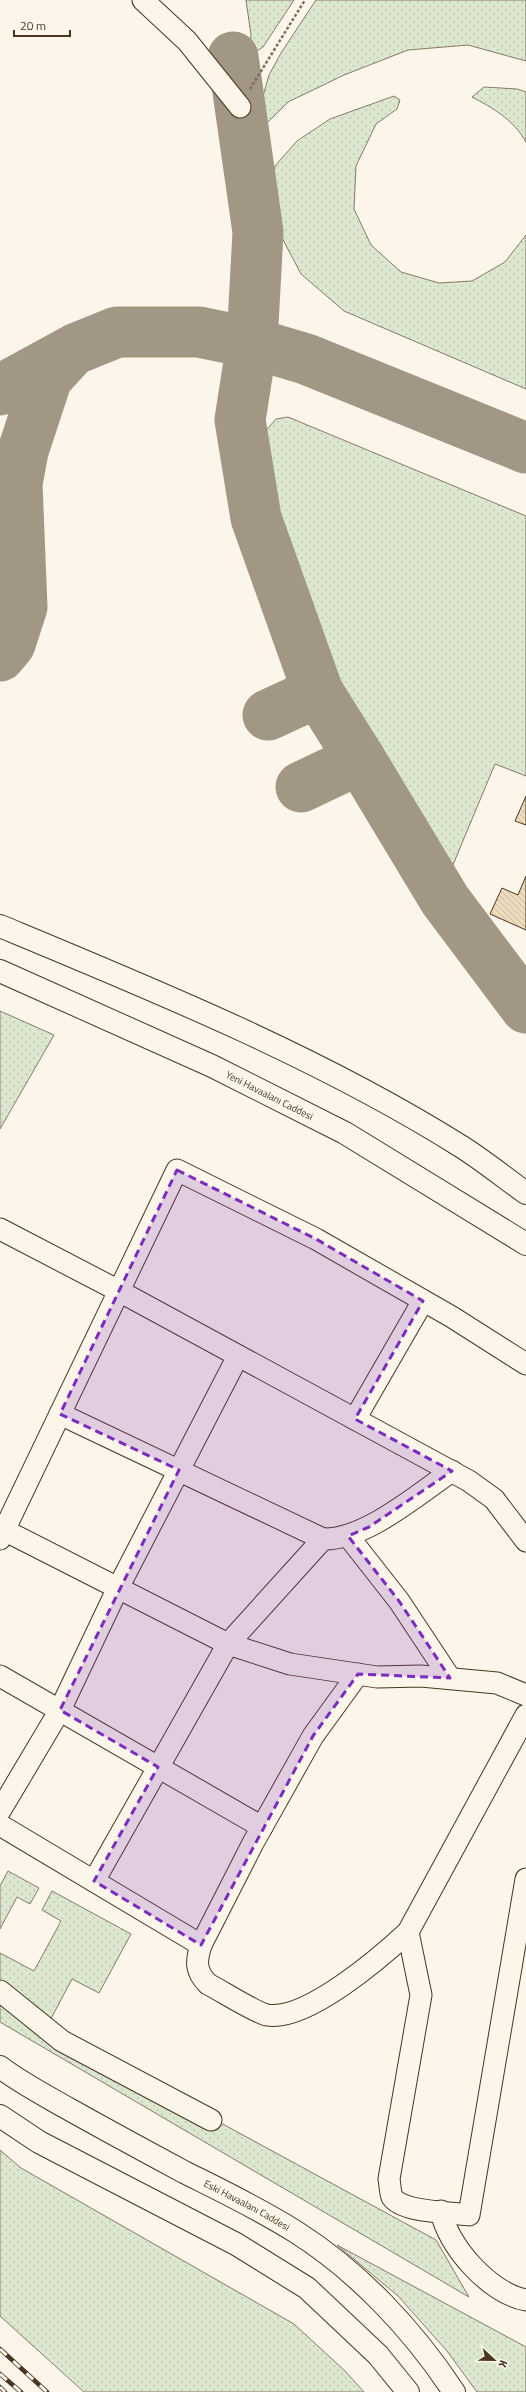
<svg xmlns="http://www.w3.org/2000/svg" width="526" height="2392" viewBox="0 0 526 2392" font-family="'Titillium Web',sans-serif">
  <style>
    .grass { fill: url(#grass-dots); stroke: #887966 }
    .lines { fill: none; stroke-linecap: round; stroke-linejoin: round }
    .taxiway { stroke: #a29684; stroke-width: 51 }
    .building { fill: url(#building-back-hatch); stroke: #4a3520 }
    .minor-casing { stroke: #4a3520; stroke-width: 23 }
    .major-casing { stroke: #4a3520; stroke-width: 24 }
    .highway-casing { stroke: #4a3520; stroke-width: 24 }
    .path { stroke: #7f6f5c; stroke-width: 2.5; stroke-dasharray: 3 2; stroke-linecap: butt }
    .minor { stroke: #fbf6e9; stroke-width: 21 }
    .major { stroke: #fbf6e9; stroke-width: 22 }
    .highway { stroke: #fbf6e9; stroke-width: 22 }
    .rail-casing { stroke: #4a3520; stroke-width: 4.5 }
    .rail { stroke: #fbf6e9; stroke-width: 3; stroke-dasharray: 9; stroke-linecap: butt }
    .marked { fill: #7b2cbf; fill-opacity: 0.2; stroke: #7b2cbf; stroke-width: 3; stroke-dasharray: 8 5; stroke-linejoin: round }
    .labels { text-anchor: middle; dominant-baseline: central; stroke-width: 3; stroke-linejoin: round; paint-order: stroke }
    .street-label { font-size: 10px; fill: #4a3520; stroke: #fbf6e9 }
  </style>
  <defs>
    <pattern id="grass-dots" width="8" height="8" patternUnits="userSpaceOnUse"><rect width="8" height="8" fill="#dce7d0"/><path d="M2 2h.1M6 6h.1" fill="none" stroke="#bec7b2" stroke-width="1.8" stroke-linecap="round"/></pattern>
    <pattern id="building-back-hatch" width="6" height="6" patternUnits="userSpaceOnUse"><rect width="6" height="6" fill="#ecdcbc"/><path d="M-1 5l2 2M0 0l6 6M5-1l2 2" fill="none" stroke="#ccbda1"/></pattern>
  </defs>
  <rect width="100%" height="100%" fill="#fbf6e9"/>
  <g class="grass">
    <polygon points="246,0 294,0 263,47 255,52 250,46 251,35"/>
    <polygon points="316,0 526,0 526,61 468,45 408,50 344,75 288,102 251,139 269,75 281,53"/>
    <path d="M484 87 517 89 526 92V142C514 120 493 108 472 97Z"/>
    <polygon points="394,96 400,100 397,109 376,124 356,166 354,209 371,245 401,272 439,283 472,281 505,262 526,235 526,389 344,311 301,274 270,215 275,166 297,141 330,119"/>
    <polygon points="288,417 526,516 526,776 495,764 445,884 350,712 294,583 259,471 260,437 276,419"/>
    <polygon points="0,1011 54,1035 0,1129"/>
    <polygon points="8,1871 39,1888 30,1904 17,1897 0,1929 0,1886"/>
    <polygon points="52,1891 131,1934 99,1993 72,1979 46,2028 436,2240 469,2297 0,2022 0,1953 34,1971 61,1921 42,1910"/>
    <polygon points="0,2150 21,2168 294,2324 345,2371 364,2392 84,2392 0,2316"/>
    <polygon points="337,2245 526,2347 526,2392 477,2392 447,2351 398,2296"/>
  </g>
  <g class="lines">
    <g class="taxiway">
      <polyline points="233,57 258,232 252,343 240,420 256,518 318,692"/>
      <polyline points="0,390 75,349 117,332 199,332 252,343 306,359 526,448"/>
      <polyline points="0,656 10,644 22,607 17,484 23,451 47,378 71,352"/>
      <polyline points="268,715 318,692 360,759"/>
      <polyline points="301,787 360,759 445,900 526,1008"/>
    </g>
  </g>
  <g class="building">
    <polygon points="526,796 526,825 515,821"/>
    <polygon points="526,876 526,930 490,914 502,888 518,895"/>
  </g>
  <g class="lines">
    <g class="minor-casing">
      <g id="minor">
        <polyline points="143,0 187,41 240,107"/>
        <polyline points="0,1229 119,1291 469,1481 494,1499 526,1541"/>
        <path d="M60 1414 323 1539C365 1540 417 1495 452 1471"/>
        <polyline points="355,1419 423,1301"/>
        <polyline points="0,1528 228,1644 290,1664 377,1677 421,1676 497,1683 526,1695"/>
        <polyline points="348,1536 399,1601 450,1678"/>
        <polyline points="0,1539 177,1170 316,1239 452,1317 526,1364"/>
        <path d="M358 1674 313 1736 253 1843 201 1945C196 1961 195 1971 208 1984 220 1990 256 2013 267 2015 306 2022 381 1957 408 1932L526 1715"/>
        <polyline points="0,1676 262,1827"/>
        <polyline points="0,1811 60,1710 117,1590 238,1356"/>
        <polyline points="0,1825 201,1945"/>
        <polyline points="94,1881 228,1644 323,1539"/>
        <path d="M408 1932 421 1995 389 2179C390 2184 390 2192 392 2197 403 2213 450 2212 469 2215L526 1879"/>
        <polyline points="0,1991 62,2041 211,2120"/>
        <path d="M441 2211C447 2245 490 2294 526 2300"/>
      </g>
    </g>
    <g class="major-casing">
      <g id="major">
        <path d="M0 926C154 990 321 1058 462 1147 484 1161 505 1178 526 1193"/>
        <path id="s1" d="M0 971 212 1066 345 1133 526 1244"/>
      </g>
    </g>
    <g class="highway-casing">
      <g id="highway">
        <path id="s2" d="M0 2067C21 2083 44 2095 67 2108 106 2130 145 2151 184 2172 222 2191 260 2209 296 2232 359 2272 413 2330 454 2392"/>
        <polyline points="0,2116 39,2142 236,2244 307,2288 378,2355 408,2392"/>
      </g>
    </g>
    <polyline class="path" points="250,89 305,0"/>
    <use href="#minor" class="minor"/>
    <use href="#major" class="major"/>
    <use href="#highway" class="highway"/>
    <g class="rail-casing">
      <g id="rail">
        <polyline points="0,2349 47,2392"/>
        <polyline points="0,2374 21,2392"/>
        <polyline points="0,2387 5,2392"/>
      </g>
    </g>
    <use href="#rail" class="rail"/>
  </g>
  <path class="marked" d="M177 1170 316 1239 423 1301 355 1419 452 1471 369 1527 348 1536 399 1601 450 1678 358 1674 313 1736 201 1945 94 1881 158 1767 60 1710 179 1470 60 1414Z"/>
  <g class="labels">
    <g class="street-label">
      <text stroke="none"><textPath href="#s1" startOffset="297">Yeni Havaalanı Caddesi</textPath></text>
      <text stroke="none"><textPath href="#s2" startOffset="283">Eski Havaalanı Caddesi</textPath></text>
    </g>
  </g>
  <g transform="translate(494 2360) rotate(112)" stroke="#fbf6e9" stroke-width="3" paint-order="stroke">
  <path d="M0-3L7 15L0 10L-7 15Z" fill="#4a3520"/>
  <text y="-6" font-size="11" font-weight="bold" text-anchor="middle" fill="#4a3520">K</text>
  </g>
  <path d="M14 30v6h56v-6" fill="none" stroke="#4a3520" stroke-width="2"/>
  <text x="20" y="30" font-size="12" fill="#4a3520" stroke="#fbf6e9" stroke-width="3" paint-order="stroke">20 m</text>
</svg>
